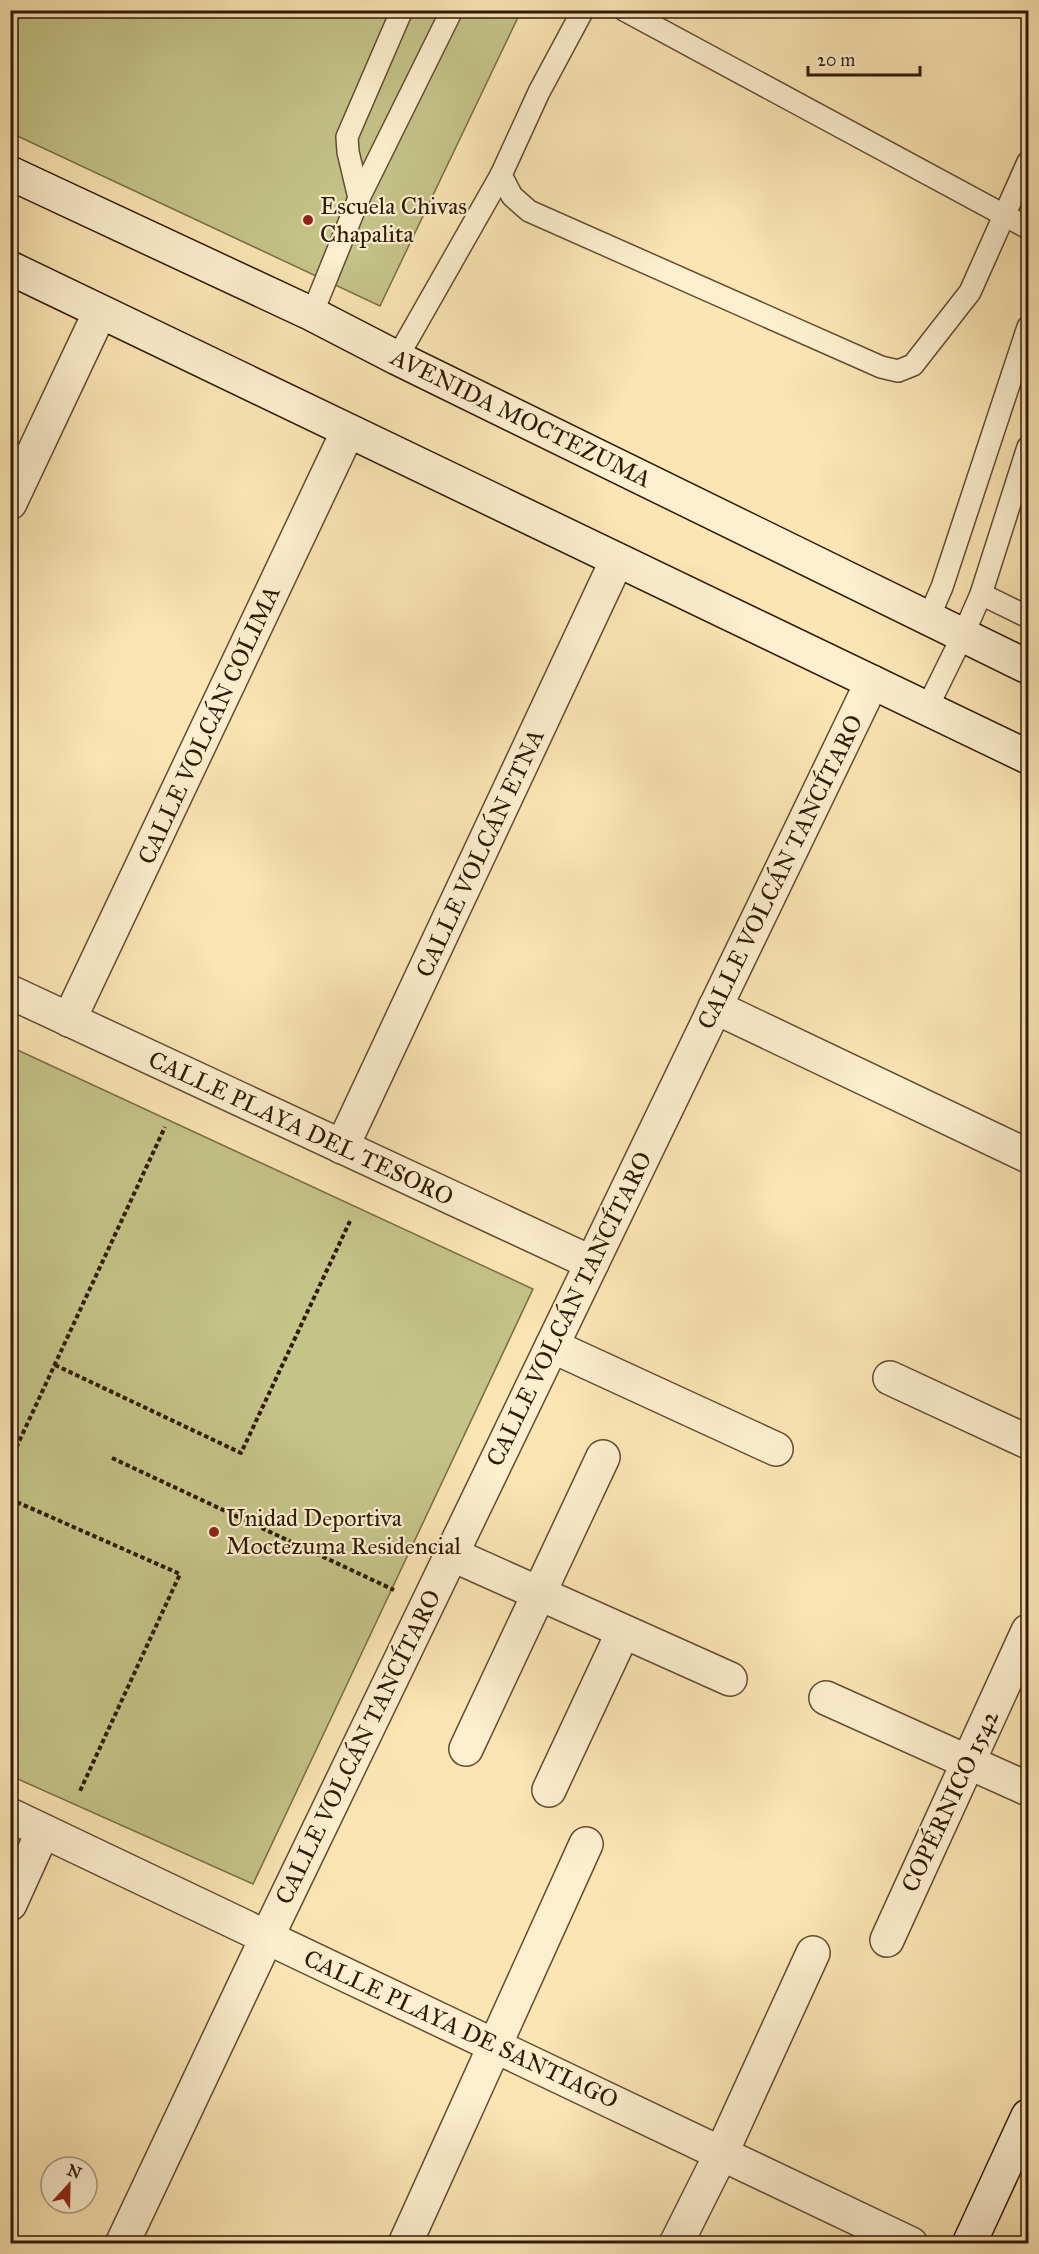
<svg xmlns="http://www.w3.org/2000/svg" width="1039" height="2254" viewBox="0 0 1039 2254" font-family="'IM FELL Great Primer',serif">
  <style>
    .green { fill: #c4c388; stroke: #7a6e48; stroke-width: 1.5 }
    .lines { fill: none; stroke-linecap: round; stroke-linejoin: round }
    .lane-casing { stroke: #624c32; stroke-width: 24 }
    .street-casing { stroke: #624c32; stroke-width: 36 }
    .secondary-casing { stroke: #2f1907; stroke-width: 36 }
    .path { stroke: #2f1907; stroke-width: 4; stroke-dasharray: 4.5 3; stroke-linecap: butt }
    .lane { stroke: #fceece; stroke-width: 21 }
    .street { stroke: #fceece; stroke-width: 33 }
    .secondary { stroke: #fceece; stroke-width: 33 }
    .poi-dot { fill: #8f2418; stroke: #fceece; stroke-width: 2 }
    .labels { text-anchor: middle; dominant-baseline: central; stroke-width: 4.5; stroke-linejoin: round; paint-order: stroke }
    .poi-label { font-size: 24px; fill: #2f1907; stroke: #fceece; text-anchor: start }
    .street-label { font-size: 24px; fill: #2f1907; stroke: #fceece }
  </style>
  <rect width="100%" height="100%" fill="#fae5b3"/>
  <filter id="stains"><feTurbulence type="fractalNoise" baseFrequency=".00333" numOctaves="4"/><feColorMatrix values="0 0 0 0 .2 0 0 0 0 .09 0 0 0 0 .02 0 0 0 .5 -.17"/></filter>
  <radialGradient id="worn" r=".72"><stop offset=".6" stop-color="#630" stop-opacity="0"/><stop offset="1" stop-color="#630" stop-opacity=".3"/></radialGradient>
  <g class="green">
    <polygon points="11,11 521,11 380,306 11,133"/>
    <polygon points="11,1047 533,1289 253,1884 11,1776"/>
  </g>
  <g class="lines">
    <g class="lane-casing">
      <g id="lane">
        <polyline points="583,10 539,92 501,175 512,196 529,211 881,367 898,371 913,365 970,292 1028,162"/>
        <polyline points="624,10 1028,228"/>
        <polyline points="359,198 348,152 347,137 402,10"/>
        <polyline points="312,314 359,198 452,10"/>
        <polyline points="397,358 501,175"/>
        <polyline points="981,594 1028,617"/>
        <polyline points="929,617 942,587 1028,327"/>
        <polyline points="927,708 963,635 981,594 1028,447"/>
      </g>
    </g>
    <g class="street-casing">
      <g id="street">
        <polyline points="10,503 100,312"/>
        <polyline points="10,992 592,1263"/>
        <polyline points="715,1007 1028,1156"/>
        <polyline points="69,1020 348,431"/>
        <polyline points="342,1147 617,560"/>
        <polyline points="552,1346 776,1449"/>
        <polyline points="890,1378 1028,1442"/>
        <polyline points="451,1554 730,1679"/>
        <polyline points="826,1698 1028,1789"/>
        <polyline points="466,1749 603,1457"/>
        <polyline points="549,1790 623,1632"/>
        <polyline points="10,1815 911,2244"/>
        <polyline points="10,1904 43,1831"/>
        <polyline points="887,1940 1028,1631"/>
        <polyline points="122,2244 267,1937 872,682"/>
        <polyline points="405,2244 586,1844"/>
        <polyline points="676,2244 721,2154 813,1953"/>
      </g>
    </g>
    <g class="secondary-casing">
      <g id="secondary">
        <polyline points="10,173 312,314 397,358 1028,667"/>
        <polyline points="10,268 1028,757"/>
        <polyline points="969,2244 1028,2116"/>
      </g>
    </g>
    <g class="path">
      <polyline points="55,1365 241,1453 351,1219"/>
      <polyline points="10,1440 18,1444"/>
      <polyline points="112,1458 394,1590"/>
      <polyline points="10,1461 165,1127"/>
      <polyline points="10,1499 180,1574 80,1791"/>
    </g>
    <use href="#lane" class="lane"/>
    <use href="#street" class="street"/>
    <use href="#secondary" class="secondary"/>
  </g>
  <g class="poi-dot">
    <circle cx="308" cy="220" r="6"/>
    <circle cx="214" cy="1532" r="6"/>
  </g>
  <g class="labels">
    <g class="poi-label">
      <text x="320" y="206">Escuela Chivas<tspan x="320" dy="28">Chapalita</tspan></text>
      <text x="226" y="1518">Unidad Deportiva<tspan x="226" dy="28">Moctezuma Residencial</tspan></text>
    </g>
    <g class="street-label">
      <text transform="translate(521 418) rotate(26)">AVENIDA MOCTEZUMA</text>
      <text transform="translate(209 725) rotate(-65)">CALLE VOLCÁN COLIMA</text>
      <text transform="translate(480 853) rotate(-65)">CALLE VOLCÁN ETNA</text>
      <text transform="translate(780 872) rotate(-64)">CALLE VOLCÁN TANCÍTARO</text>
      <text transform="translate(301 1128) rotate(25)">CALLE PLAYA DEL TESORO</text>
      <text transform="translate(569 1309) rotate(-64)">CALLE VOLCÁN TANCÍTARO</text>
      <text transform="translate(358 1747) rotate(-64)">CALLE VOLCÁN TANCÍTARO</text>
      <text transform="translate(950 1801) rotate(-65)">COPÉRNICO 1542</text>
      <text transform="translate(461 2029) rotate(25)">CALLE PLAYA DE SANTIAGO</text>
    </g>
  </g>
  <rect width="1039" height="2254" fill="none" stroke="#fae5b3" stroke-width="36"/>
  <rect x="12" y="12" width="1015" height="2230" fill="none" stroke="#2f1907" stroke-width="3"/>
  <rect x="18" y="18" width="1003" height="2218" fill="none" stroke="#2f1907" stroke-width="1.5"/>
  <g transform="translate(69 2185) rotate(22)"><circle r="28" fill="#fceece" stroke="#aa997e" stroke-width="1.5"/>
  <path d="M0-4.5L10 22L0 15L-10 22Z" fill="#8f2418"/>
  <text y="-9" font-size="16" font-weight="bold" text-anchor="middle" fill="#2f1907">N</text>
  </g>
  <path d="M808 66v9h112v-9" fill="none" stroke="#2f1907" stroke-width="3"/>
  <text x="817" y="66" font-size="18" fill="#2f1907" stroke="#fceece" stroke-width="4.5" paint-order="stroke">20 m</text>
  <rect width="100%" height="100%" filter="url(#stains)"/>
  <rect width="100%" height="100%" fill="url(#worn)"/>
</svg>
